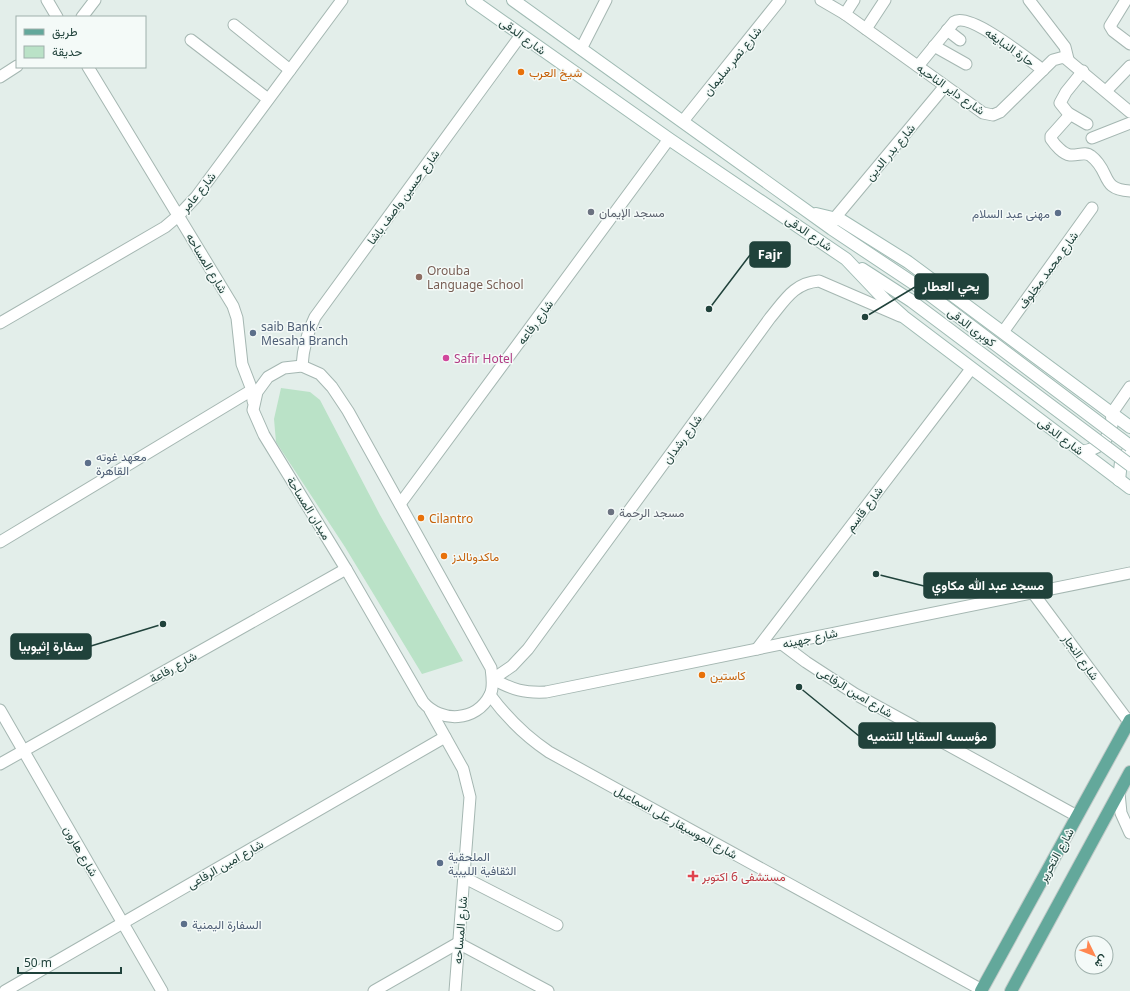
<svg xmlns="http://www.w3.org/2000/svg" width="1130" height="991" viewBox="0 0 1130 991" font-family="'Noto Sans',Vazirmatn,sans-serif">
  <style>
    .green { fill: #bae2c7 }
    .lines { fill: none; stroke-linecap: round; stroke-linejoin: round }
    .street-casing { stroke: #a5b7b2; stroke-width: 13 }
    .secondary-casing { stroke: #a0bbb4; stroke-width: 14 }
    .primary-casing { stroke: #c1cac8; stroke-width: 14 }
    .street { stroke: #fff; stroke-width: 11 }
    .secondary { stroke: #fff; stroke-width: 12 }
    .primary { stroke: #63a89b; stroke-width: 12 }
    .secondary-bridge-casing { stroke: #a0bbb4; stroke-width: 14; stroke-linecap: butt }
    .secondary-bridge { stroke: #fff; stroke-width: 12 }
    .food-dot { fill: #e8710a; stroke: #f4faf8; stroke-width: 1.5 }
    .worship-dot { fill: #6b7280; stroke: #f4faf8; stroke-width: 1.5 }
    .service-dot { fill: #5c6f8a; stroke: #f4faf8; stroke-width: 1.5 }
    .education-dot { fill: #8d6e63; stroke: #f4faf8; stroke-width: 1.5 }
    .hotel-dot { fill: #d1479c; stroke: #f4faf8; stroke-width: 1.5 }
    .health-dot { fill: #e0444e; stroke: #f4faf8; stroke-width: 1.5 }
    .labels { text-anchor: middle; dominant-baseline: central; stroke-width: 3; stroke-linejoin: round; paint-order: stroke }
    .street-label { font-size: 12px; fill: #20423b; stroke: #f4faf8 }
    .food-label { font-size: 12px; fill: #c56008; stroke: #f4faf8; text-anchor: start }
    .worship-label { font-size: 12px; fill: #5b616d; stroke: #f4faf8; text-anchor: start }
    .service-label { font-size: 12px; fill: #4e5e75; stroke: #f4faf8; text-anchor: start }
    .education-label { font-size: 12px; fill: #785e54; stroke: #f4faf8; text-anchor: start }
    .hotel-label { font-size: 12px; fill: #b23c85; stroke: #f4faf8; text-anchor: start }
    .health-label { font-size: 12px; fill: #be3a42; stroke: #f4faf8; text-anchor: start }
    .leader { fill: none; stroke: #20423b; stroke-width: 1.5 }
    .callout-dot { fill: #20423b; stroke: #f4faf8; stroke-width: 1.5 }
    .callout { fill: #20423b; stroke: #20423b; stroke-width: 1.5 }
    .callout-label { font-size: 13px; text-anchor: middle; font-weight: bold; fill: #fff }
  </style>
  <rect width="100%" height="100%" fill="#e3eeea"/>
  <polygon class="green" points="281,388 310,392 320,400 380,515 463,661 422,674 345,547 276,442 274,419"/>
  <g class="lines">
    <g class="street-casing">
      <g id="street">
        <polyline points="47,0 57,17"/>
        <polyline points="821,0 845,14 983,113 993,115 1000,112 1053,60 1064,57 1130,112"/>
        <polyline points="1029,0 1065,47 1068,59"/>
        <polyline points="1126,0 1110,26 1113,31 1130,44"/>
        <polyline points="845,14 854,0"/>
        <polyline points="82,17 95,0"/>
        <polyline points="234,25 290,70"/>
        <polyline points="866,29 885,0"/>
        <polyline points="947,30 960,40"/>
        <polyline points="191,40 268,99"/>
        <polyline points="934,46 966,64"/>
        <polyline points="581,49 606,0"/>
        <path d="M918 66 954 22C969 11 1029 60 1043 70"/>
        <polyline points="88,67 233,306 237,318 242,364 252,390 253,401"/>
        <path d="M1083 71 1066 92 1060 103 1068 113V117L1051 136V139C1055 145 1063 154 1070 155 1078 156 1085 151 1091 156 1111 171 1100 190 1130 191"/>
        <polyline points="0,77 17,66"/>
        <polyline points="1106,91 1130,66"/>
        <polyline points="1068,113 1087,124"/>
        <polyline points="683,121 780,0"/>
        <polyline points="1092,138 1130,123"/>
        <polyline points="834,219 945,86"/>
        <path d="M900 316 819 281C794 283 785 300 770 318L528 649 512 666 493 679C513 690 524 693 546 692L1130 573"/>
        <polyline points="0,323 165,227 178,216 196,197 342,0"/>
        <polyline points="1003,332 1092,208"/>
        <path d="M302 366 320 374 332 387 348 411 491 668C492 676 494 687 490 695 476 722 441 723 423 702L346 569 264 435 253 410 257 392 268 377 284 368Z"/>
        <path d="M302 366C303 348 307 333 315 317L521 35"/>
        <polyline points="1112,413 1130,387"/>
        <polyline points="400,504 669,139"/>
        <polyline points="0,542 252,390"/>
        <polyline points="1033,593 1129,722"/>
        <polyline points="782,644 806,662 855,694 1077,816"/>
        <polyline points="757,649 971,369"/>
        <path d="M490 695C507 718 525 736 549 752L982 990"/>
        <polyline points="0,710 162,991"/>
        <polyline points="430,710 463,769 470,797 455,991"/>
        <polyline points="0,764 346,569"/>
        <polyline points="1119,793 1121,813 1130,833"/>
        <polyline points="465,878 557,925"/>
        <polyline points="5,991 445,737"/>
        <polyline points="374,991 458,943 548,991"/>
      </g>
    </g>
    <g class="secondary-casing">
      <g id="secondary">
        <polyline points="472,0 669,139 846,259 885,300 904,317 1130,488"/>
        <polyline points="513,0 832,229 922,289"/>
        <polyline points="816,214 841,220 908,262 1130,427"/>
        <polyline points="862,269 910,300"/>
        <path d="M1082 452C1103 448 1114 434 1112 413"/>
        <polyline points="1119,480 1121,462 1130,449"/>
      </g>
    </g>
    <g class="primary-casing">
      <g id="primary">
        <polyline points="981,991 1130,720"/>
        <polyline points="1011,991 1130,772"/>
      </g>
    </g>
    <use href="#street" class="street"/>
    <use href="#secondary" class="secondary"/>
    <use href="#primary" class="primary"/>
    <g class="secondary-bridge-casing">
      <g id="secondary-bridge">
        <polyline points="922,289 1130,446"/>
        <polyline points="910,300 1130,465"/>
      </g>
    </g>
    <use href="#secondary-bridge" class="secondary-bridge"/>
  </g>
  <g class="food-dot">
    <circle cx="521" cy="72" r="4"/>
    <circle cx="421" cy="518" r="4"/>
    <circle cx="444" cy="556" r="4"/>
    <circle cx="702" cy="675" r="4"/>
  </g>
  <g class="worship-dot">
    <circle cx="591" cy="212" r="4"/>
    <circle cx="611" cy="512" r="4"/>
  </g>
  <g class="service-dot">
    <circle cx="1058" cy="213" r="4"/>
    <circle cx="253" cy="333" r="4"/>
    <circle cx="88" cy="463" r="4"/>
    <circle cx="440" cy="863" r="4"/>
    <circle cx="184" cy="924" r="4"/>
  </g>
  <circle class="education-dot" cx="419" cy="277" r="4"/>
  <circle class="hotel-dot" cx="446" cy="358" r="4"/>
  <path class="health-dot" d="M691 870h4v4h4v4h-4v4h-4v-4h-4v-4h4z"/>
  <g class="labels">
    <g class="street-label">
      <text transform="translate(523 36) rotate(36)">شارع الدقى</text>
      <text transform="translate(1010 47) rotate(35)">حارة النبايغه</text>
      <text transform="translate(732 61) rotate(-51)">شارع نصر سليمان</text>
      <text transform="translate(951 89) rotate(35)">شارع داير الناحيه</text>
      <text transform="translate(890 152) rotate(-50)">شارع بدر الدين</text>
      <text transform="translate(198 192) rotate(-51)">شارع عامر</text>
      <text transform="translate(403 197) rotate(-54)">شارع حسين واصف باشا</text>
      <text transform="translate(809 233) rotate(34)">شارع الدقى</text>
      <text transform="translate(207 263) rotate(59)">شارع المساحه</text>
      <text transform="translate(1048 270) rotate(-54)">شارع محمد مخلوف</text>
      <text transform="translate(535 322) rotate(-54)">شارع رفاعه</text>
      <text transform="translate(972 327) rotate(37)">كوبرى الدقى</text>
      <text transform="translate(1061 436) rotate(37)">شارع الدقى</text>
      <text transform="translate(682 439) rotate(-54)">شارع رشدان</text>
      <text transform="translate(309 508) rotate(58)">ميدان المساحة</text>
      <text transform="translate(864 509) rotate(-53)">شارع قاسم</text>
      <text transform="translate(810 638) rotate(-12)">شارع جهينه</text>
      <text transform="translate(1081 657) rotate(54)">شارع النجار</text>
      <text transform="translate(173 667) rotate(-29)">شارع رفاعة</text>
      <text transform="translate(855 692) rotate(31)">شارع امين الرفاعى</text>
      <text transform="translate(676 822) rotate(29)">شارع الموسيقار على اسماعيل</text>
      <text transform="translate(81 851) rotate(60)">شارع هارون</text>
      <text transform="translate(1056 855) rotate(-61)">شارع التحرير</text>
      <text transform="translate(225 864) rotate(-30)">شارع امين الرفاعى</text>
      <text transform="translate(460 930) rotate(-85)">شارع المساحه</text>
    </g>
    <g class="food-label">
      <text x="529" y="72">شيخ العرب</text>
      <text x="429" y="518">Cilantro</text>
      <text x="452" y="556">ماكدونالدز</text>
      <text x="710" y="675">كاستين</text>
    </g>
    <g class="worship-label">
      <text x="599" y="212">مسجد الإيمان</text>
      <text x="619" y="512">مسجد الرحمة</text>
    </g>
    <g class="service-label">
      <text x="1050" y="213" text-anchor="end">مهنى عبد السلام</text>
      <text x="261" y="326">saib Bank -<tspan x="261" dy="14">Mesaha Branch</tspan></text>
      <text x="96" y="456">معهد غوته<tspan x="96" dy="14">القاهرة</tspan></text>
      <text x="448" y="856">الملحقية<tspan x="448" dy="14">الثقافية الليبية</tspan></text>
      <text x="192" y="924">السفارة اليمنية</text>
    </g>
    <g class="education-label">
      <text x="427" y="270">Orouba<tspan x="427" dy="14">Language School</tspan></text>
    </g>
    <g class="hotel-label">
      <text x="454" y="358">Safir Hotel</text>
    </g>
    <g class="health-label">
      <text x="702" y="876">مستشفى 6 اكتوبر</text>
    </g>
  </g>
  <path class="leader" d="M709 309L750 255M865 317L915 287M876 574L924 586M163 624L91 646M799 687L859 736"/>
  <g class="callout-dot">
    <circle cx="709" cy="309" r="4"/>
    <circle cx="865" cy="317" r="4"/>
    <circle cx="876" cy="574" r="4"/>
    <circle cx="163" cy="624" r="4"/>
    <circle cx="799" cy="687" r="4"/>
  </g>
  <g class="callout">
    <rect x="750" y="242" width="40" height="25" rx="4"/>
    <rect x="915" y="274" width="73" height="25" rx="4"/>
    <rect x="924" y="573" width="128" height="25" rx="4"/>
    <rect x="11" y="634" width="80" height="25" rx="4"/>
    <rect x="859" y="723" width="136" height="25" rx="4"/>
  </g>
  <g class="callout-label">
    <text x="770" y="259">Fajr</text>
    <text x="951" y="291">يحي العطار</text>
    <text x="988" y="590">مسجد عبد الله مكاوي</text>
    <text x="51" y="651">سفارة إثيوبيا</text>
    <text x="927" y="741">مؤسسه السقايا للتنميه</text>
  </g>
  <rect x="16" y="16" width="130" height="52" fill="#f4faf8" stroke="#9fb0ac"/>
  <rect x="24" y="29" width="20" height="6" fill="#63a89b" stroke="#9fb0ac"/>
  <text x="52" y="36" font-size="12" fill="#20423b">طريق</text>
  <rect x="24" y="46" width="20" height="12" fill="#bae2c7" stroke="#9fb0ac"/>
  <text x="52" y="56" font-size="12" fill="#20423b">حديقة</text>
  <g transform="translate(1094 955) rotate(133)"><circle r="19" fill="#f4faf8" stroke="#9fb0ac"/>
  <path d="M0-3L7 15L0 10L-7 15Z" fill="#ff8750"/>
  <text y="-6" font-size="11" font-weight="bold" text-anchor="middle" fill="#20423b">ش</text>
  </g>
  <path d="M18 967v6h103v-6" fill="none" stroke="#20423b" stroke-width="2"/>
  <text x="24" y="967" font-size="12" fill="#20423b" stroke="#f4faf8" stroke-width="3" paint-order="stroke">50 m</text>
</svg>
